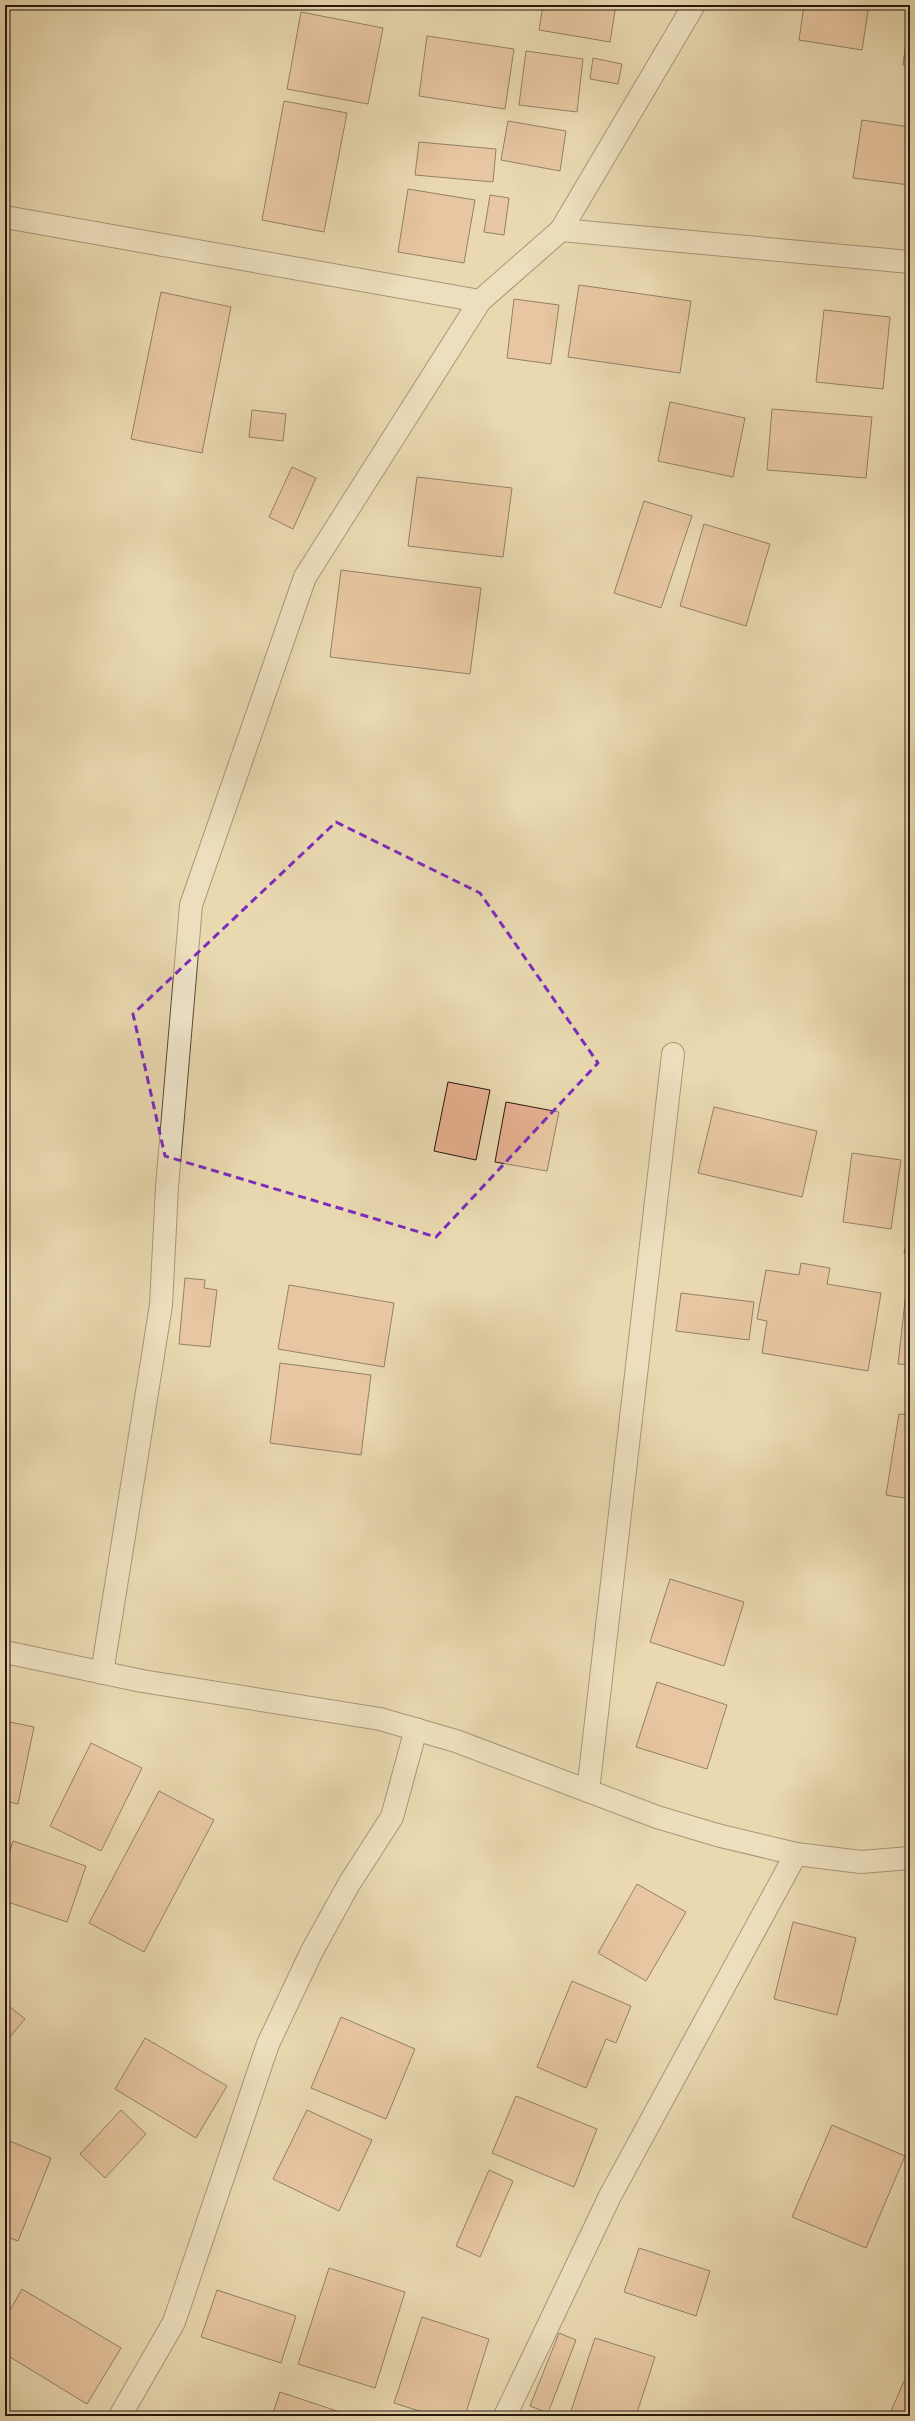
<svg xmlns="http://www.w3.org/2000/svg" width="915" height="2421" viewBox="0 0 915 2421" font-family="'Libre Caslon Text',serif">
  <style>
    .building { fill: #e5af8f; stroke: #27180e }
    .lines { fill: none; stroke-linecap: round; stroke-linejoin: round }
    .minor-casing { stroke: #584836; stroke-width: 24 }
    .minor { stroke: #f1e6cc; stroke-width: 22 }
    .marked { fill: none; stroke: #7b2cbf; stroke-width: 3; stroke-dasharray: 8 5; stroke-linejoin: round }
  </style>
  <rect width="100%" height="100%" fill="#e9d8b0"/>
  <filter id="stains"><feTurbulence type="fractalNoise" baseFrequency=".005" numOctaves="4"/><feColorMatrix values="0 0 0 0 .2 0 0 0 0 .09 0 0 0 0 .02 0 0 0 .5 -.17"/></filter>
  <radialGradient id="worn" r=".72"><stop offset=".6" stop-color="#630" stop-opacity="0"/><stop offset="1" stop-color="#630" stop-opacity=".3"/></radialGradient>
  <g class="building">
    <polygon points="543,5 616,5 610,42 539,30"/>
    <polygon points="804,5 869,5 862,50 799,40"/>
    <polygon points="910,11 910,66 903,65"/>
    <polygon points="301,12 383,28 368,104 287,89"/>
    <polygon points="427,36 514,49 505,109 419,96"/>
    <polygon points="526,51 583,59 577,112 519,105"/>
    <polygon points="593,58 622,64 618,84 590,79"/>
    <polygon points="284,101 347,113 324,232 262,220"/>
    <polygon points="862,120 910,127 910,185 853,178"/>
    <polygon points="508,121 566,131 560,171 501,160"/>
    <polygon points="419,142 496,149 493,182 415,175"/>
    <polygon points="408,189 475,200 464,263 398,252"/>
    <polygon points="490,195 509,198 504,235 484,232"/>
    <polygon points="579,285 691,301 680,373 568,357"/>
    <polygon points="161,292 231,307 202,453 131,439"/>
    <polygon points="514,299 559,305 551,364 507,358"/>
    <polygon points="824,310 890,317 883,389 816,382"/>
    <polygon points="5,384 10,384 5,416"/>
    <polygon points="670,402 745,418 733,477 658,461"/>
    <polygon points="772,409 872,417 866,478 767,470"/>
    <polygon points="252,410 286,414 283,441 249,437"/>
    <polygon points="292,467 316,478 293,529 269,517"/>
    <polygon points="417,477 512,488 503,557 408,546"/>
    <polygon points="644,501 692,516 661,608 614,593"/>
    <polygon points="704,524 770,544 746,626 680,606"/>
    <polygon points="341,570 481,588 470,674 330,657"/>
    <polygon points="448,1082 490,1090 476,1160 434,1151"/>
    <polygon points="506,1102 559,1112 547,1171 495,1162"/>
    <polygon points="714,1107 817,1131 802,1197 698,1173"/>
    <polygon points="852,1153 901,1160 891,1229 843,1222"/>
    <polygon points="910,1224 910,1254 904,1253"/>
    <polygon points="801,1263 830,1268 827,1284 881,1293 868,1371 762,1353 767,1321 757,1319 766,1270 799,1275"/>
    <polygon points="185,1278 205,1280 204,1288 217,1290 210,1347 179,1344"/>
    <polygon points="289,1285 394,1303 384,1367 278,1349"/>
    <polygon points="906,1292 910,1292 910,1365 898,1364"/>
    <polygon points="681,1293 754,1302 749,1340 676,1331"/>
    <polygon points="280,1363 371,1375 361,1455 270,1443"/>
    <polygon points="899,1414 910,1415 910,1499 886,1495"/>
    <polygon points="670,1579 744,1602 724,1666 650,1642"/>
    <polygon points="657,1682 727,1705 707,1769 636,1747"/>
    <polygon points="5,1721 34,1727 18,1804 5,1801"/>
    <polygon points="91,1743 142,1768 101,1851 50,1826"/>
    <polygon points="159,1791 214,1820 144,1952 89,1923"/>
    <polygon points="13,1841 86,1866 67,1922 5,1901 5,1866"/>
    <polygon points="637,1884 686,1912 646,1981 598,1953"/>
    <polygon points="793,1922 856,1938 837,2015 774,1999"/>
    <polygon points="572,1981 631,2006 616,2043 606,2039 586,2088 537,2067"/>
    <polygon points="5,2003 25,2019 5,2043"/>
    <polygon points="341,2017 415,2049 386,2119 311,2088"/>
    <polygon points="145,2038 227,2086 196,2138 115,2089"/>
    <polygon points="516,2096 597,2129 574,2187 492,2153"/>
    <polygon points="121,2110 146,2134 105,2178 80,2154"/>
    <polygon points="307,2110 372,2140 339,2211 273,2179"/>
    <polygon points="832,2125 905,2156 866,2248 792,2217"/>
    <polygon points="5,2139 51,2158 18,2241 5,2236"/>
    <polygon points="489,2170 513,2181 480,2257 456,2246"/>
    <polygon points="639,2248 710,2271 696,2316 624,2292"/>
    <polygon points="329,2268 405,2292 375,2388 298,2364"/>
    <polygon points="22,2289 121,2348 87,2404 5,2354 5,2319"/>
    <polygon points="217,2290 296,2316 281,2363 201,2337"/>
    <polygon points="422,2317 489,2339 465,2416 435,2416 394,2403"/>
    <polygon points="559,2333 576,2340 548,2413 530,2406"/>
    <polygon points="595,2338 655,2357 636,2416 578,2416 570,2414"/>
    <polygon points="904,2381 910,2383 910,2416 889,2416"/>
    <polygon points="280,2392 352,2416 272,2416"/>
  </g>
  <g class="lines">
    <g class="minor-casing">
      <g id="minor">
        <polyline points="5,217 480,301"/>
        <polyline points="561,230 910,262"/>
        <polyline points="5,1652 142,1681 380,1719 456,1741 657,1817 717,1835 796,1854 861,1862 910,1858"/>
        <polyline points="102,1673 161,1305 167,1187 191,905 305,577 480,301 561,230 694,5"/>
        <polyline points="588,1791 673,1054"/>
        <polyline points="120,2416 174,2322 268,2044 312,1951 349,1884 392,1817 416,1729"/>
        <polyline points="505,2416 610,2196 796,1854"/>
      </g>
    </g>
    <use href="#minor" class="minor"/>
  </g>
  <path d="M0 0H915V2421H0ZM336 822 480 893 598 1063 436 1237 165 1156 133 1014Z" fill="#e9d8b0" fill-opacity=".55" fill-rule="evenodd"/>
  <path class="marked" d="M336 822 480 893 598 1063 436 1237 165 1156 133 1014Z"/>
  <rect width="915" height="2421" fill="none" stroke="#e9d8b0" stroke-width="20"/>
  <rect x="6" y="6" width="903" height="2409" fill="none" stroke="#27180e" stroke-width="2"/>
  <rect x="10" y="10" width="895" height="2401" fill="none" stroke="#27180e"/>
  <rect width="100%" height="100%" filter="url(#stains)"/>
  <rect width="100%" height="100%" fill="url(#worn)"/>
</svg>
